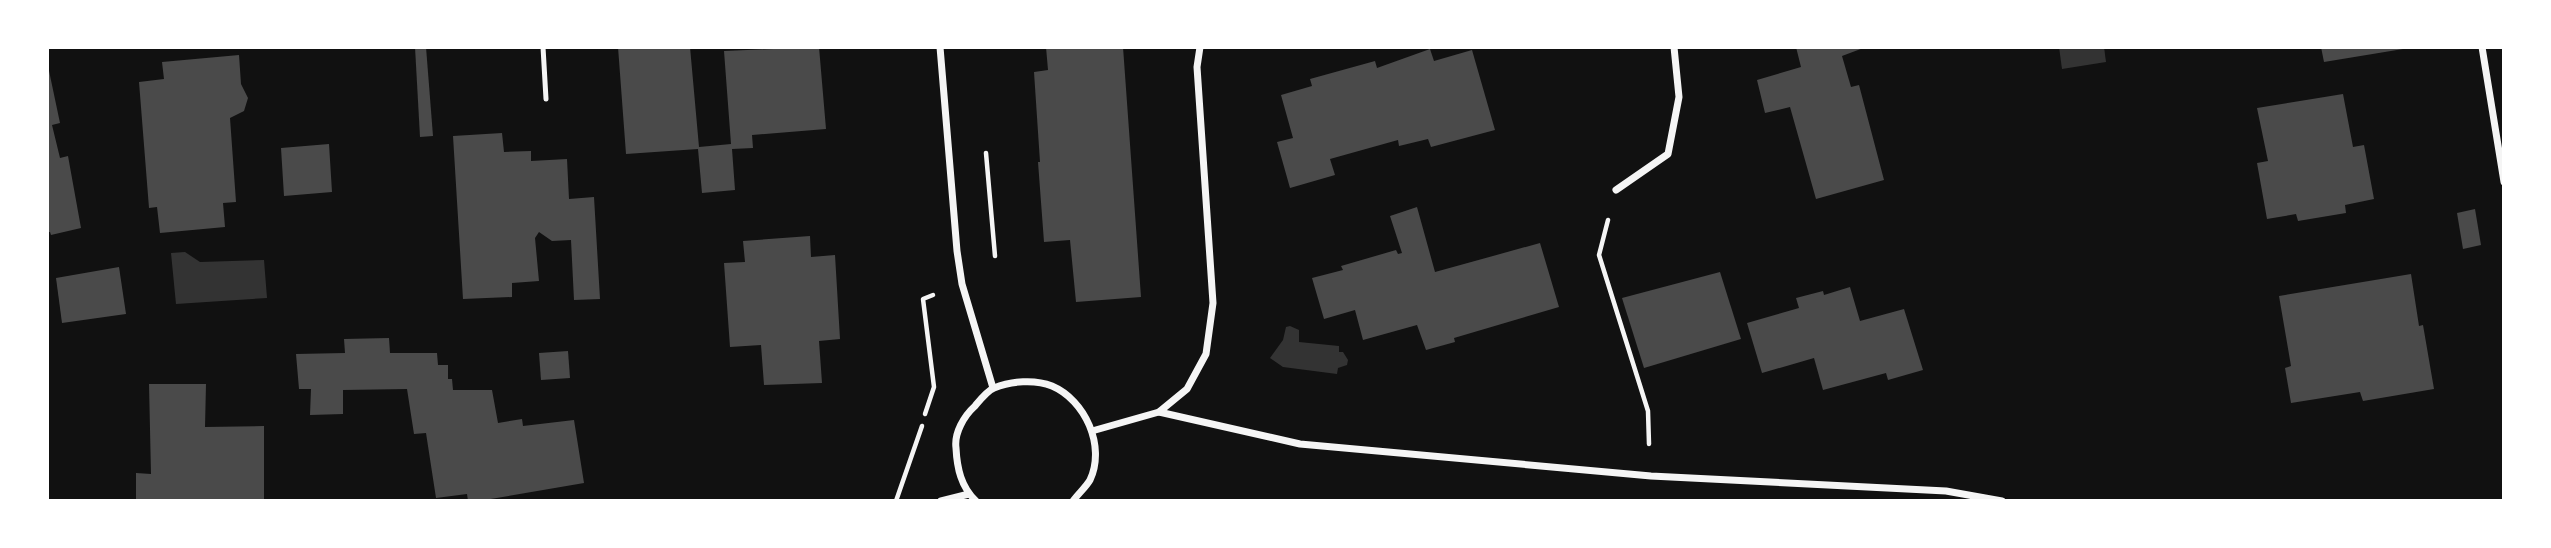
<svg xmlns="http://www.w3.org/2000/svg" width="2551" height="548" viewBox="0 0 2551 548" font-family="'PT Sans Narrow',sans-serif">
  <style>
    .water { fill: #333 }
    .building { fill: #4a4a4a }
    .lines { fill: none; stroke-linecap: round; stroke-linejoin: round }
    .path { stroke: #f5f5f5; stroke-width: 4.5 }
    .service { stroke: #f5f5f5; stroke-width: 5 }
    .minor { stroke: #f5f5f5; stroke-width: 7 }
  </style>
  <rect width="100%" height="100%" fill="#111"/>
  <g class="water">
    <polygon points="2059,47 2104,47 2106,62 2062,69"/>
    <polygon points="185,252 200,262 264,260 267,298 176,304 171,253"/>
    <polygon points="1290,326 1299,330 1299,342 1339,346 1339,352 1343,352 1348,360 1347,365 1338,368 1337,374 1283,367 1270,358 1283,340 1286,327"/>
  </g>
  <g class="building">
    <polygon points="415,47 426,47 433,136 420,137"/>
    <polygon points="618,47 690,47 699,147 731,144 724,51 819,47 826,129 752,135 753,148 732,149 735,190 702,193 698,149 626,154"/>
    <polygon points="1046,47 1123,47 1141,297 1076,302 1070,240 1044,242 1038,162 1040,162 1034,72 1048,70"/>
    <polygon points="1796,47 1866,47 1842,56 1851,87 1859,85 1884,180 1816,199 1790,107 1765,113 1757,80 1801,67"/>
    <polygon points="2321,47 2403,47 2403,49 2324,62"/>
    <polygon points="1430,49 1434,61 1472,50 1495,130 1431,147 1428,139 1399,146 1398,140 1330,159 1335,175 1290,188 1277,142 1293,138 1281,95 1312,86 1310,79 1375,61 1377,68"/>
    <polygon points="239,55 241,84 248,98 244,111 230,118 236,202 223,203 225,227 160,233 157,207 149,208 139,82 164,79 162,62"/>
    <polygon points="48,66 60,123 52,125 60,158 68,156 81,228 51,235 50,232 47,232"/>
    <polygon points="2343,94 2353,147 2364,145 2374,199 2345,205 2346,213 2298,221 2296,214 2267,219 2257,163 2268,161 2257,108"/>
    <polygon points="502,133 504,152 531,151 531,161 567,159 569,199 594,197 600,299 574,300 571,240 552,241 539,232 535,238 539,281 512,283 512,297 463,299 453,136"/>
    <polygon points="329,144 332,192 284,196 281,148"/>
    <polygon points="1417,207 1435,272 1540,243 1559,307 1454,338 1455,342 1426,350 1417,325 1363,340 1355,310 1324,319 1312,278 1343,270 1341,266 1396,250 1398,254 1402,253 1390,216"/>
    <polygon points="2475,209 2481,245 2463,249 2457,213"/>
    <polygon points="810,236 811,257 835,255 840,339 819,341 822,383 764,385 761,345 730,347 724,263 745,262 743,241"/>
    <polygon points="119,267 126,314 62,323 56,278"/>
    <polygon points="1720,272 1741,339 1644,368 1622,298"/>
    <polygon points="2411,274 2419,326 2423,325 2434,389 2363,401 2360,392 2291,403 2285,368 2291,366 2279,296"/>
    <polygon points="1850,287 1860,321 1904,309 1923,370 1888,380 1886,373 1823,390 1814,358 1762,373 1747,323 1799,308 1796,298 1823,291 1824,295"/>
    <polygon points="389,338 390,353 437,353 438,365 448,365 448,379 452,379 453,390 492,390 498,423 522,419 523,426 574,420 584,483 479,501 468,501 467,494 436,498 426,433 414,434 407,389 343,390 343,414 310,415 311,389 299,389 296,354 345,353 344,339"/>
    <polygon points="568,351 570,378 541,380 539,353"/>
    <polygon points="149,384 206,384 205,427 264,426 264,501 136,501 136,473 151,474"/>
  </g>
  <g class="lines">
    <g class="path">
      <polyline points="986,153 995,256"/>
      <polyline points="1608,220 1599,255 1648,411 1649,444"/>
      <polyline points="925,414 934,387 923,299 933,295"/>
      <polyline points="896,501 922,426"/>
    </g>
    <polyline class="service" points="543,47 546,99"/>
    <g class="minor">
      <polyline points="940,47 957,251 962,284 993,388"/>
      <polyline points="2482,47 2504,182"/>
      <polyline points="1616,190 1668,154 1679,97 1674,47"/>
      <polyline points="1159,412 1300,444 1651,476 1946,491 2002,501"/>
      <polyline points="1092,431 1159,412 1187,389 1206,354 1213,303 1197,67 1200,47"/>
      <polyline points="941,501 969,494"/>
      <path d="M976 501C961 487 957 468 956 448 954 433 964 416 975 406 980 400 987 391 994 388 1011 381 1035 379 1052 386 1085 400 1106 446 1090 480 1086 487 1078 494 1073 501"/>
    </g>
  </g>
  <rect width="2551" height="548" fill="none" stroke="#ffffff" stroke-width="98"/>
</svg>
